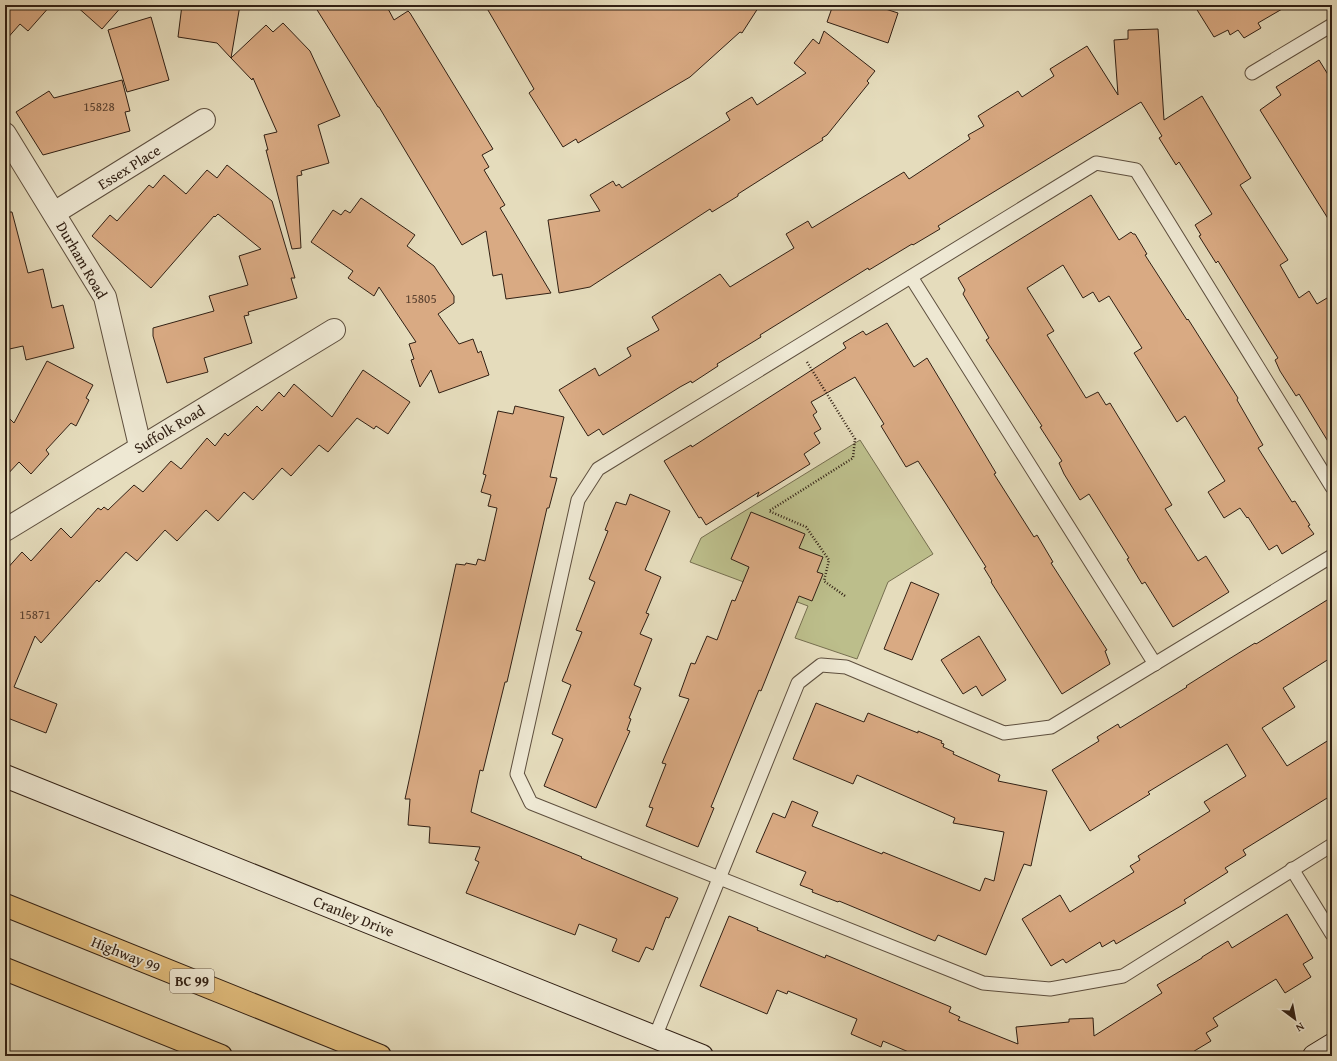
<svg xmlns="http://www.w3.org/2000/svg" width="1337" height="1061" viewBox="0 0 1337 1061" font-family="'Gentium Book Plus',serif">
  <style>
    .green { fill: #bcbe8b; stroke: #766f50 }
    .building { fill: #d9aa83; stroke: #312014 }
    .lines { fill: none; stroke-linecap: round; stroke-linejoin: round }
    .lane-casing { stroke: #5e4f3e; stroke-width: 15 }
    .street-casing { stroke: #5e4f3e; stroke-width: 24 }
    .secondary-casing { stroke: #312014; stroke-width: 24 }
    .highway-casing { stroke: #312014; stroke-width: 24 }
    .path { stroke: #312014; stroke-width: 2.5; stroke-dasharray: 1 2; stroke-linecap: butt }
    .lane { stroke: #eee8d3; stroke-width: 13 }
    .street { stroke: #eee8d3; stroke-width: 22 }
    .secondary { stroke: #eee8d3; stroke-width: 22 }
    .highway { stroke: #e2be7e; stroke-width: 22 }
    .labels { text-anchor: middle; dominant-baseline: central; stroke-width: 3.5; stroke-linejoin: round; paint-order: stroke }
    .number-label { font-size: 13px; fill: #5b4230 }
    .shield { fill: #eee8d3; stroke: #6a5c4d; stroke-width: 1 }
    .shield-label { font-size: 14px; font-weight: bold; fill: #312014 }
    .street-label { font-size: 15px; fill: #312014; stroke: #eee8d3 }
  </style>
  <rect width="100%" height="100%" fill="#e5dcbc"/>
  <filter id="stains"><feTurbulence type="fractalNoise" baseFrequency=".005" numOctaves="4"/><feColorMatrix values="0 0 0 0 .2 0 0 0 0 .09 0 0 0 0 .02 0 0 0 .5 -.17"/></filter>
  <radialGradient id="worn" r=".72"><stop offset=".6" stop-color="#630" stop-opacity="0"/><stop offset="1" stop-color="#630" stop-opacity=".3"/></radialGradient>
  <polygon class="green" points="860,440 933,554 888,582 857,659 795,638 808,606 690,562 701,538"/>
  <g class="building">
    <polygon points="5,5 51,5 28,31 20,24 5,41"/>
    <polygon points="75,5 123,5 102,29"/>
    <polygon points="182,5 240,5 231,58 217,43 178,37"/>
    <polygon points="314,5 386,5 394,20 408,11 410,13 493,149 482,155 489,167 484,170 505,205 500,208 551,293 506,299 502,274 493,276 486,231 462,245 379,107 378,107"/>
    <polygon points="485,5 760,5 742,33 740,32 690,77 578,143 576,139 563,147 529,93 534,89"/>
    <polygon points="833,5 873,5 898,13 888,43 827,22"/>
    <polygon points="1194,5 1289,5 1258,23 1261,28 1244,38 1238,30 1230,35 1228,30 1214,37"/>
    <polygon points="151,17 169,80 127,92 108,30"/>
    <polygon points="283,23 310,51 340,116 318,125 329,163 301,171 302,175 297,176 301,248 292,249 266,150 268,150 264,135 277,132 253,78 252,80 231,58 266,25 273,32"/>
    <polygon points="1158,29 1164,120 1202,96 1251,178 1240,185 1288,260 1280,265 1299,298 1309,291 1317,304 1332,295 1332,448 1299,394 1296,396 1280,371 1275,360 1278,358 1218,261 1216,263 1199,236 1201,235 1195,225 1212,214 1179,162 1176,165 1159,138 1162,136 1141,102 938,226 940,229 913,245 912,244 869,270 868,268 760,335 761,337 717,364 718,366 692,383 691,381 680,387 603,435 599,429 588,436 559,390 595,368 599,376 631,356 627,348 659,330 652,317 720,274 730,287 794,248 786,234 808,221 812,228 904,172 909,179 970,139 968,135 984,126 978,116 1018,91 1022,97 1054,76 1050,69 1087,46 1118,95 1114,40 1128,39 1128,30"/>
    <polygon points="824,31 875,71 867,81 869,83 827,135 822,138 823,140 738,194 738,196 712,212 710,209 590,287 559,293 548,220 600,211 590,195 613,181 616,186 619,184 622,188 730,120 726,113 752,97 757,105 806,73 794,63 813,39 819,44"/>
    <polygon points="1319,60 1332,81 1332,225 1260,110 1281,95 1276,87"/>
    <polygon points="122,80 130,111 125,112 130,131 43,155 16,112 49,91 54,98"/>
    <polygon points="227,165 272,201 295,278 291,278 297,298 248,312 249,315 244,316 252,343 204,358 208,372 167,383 153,336 153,328 214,311 209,296 248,285 239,256 261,249 218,214 215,217 214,216 151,288 92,236 110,215 117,221 149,185 153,188 164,175 186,194 207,170 217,178"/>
    <polygon points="1091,195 1119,240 1131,232 1133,234 1135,234 1147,254 1145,255 1187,320 1188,319 1238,398 1237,400 1263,445 1258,448 1292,502 1295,501 1310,525 1308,526 1314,534 1282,554 1277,545 1269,550 1248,517 1247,518 1240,508 1224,518 1208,492 1225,481 1185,416 1177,422 1166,404 1134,353 1142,348 1109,296 1099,302 1093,292 1083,298 1063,265 1027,288 1054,331 1047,335 1086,398 1098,392 1106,405 1110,403 1172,505 1165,509 1198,561 1206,556 1229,592 1173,627 1145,582 1142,584 1127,559 1129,558 1089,494 1080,500 1064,474 1059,463 1062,461 1040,427 1042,426 986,340 989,338 963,294 965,290 958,278"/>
    <polygon points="361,198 415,235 407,246 434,266 454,296 454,303 438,314 459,344 473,339 478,353 481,351 489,375 439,393 431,370 420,387 411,360 414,359 409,344 416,342 379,287 374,296 348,278 353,271 311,242 333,210 341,215 345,210 350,213"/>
    <polygon points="5,212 12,212 28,273 43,269 52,308 63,305 74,348 26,360 23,346 5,350"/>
    <polygon points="887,323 914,367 927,358 996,473 994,474 1034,537 1037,535 1053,562 1051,563 1107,650 1105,651 1110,664 1062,694 991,582 992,581 984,568 986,567 946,504 918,461 906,467 881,426 884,424 855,377 811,402 817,412 813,415 821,429 814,433 820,443 804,454 810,464 757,497 759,492 706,525 701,517 699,518 664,461 691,445 692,447 846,348 843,343 863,331 866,335"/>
    <polygon points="47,361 93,385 86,398 89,400 76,426 71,423 46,450 49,454 31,474 19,462 5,477 5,414 14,423"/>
    <polygon points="363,370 410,402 388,434 376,426 374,429 357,418 328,452 319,445 291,476 282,468 253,500 244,492 218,521 206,510 177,541 165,530 137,561 126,552 99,582 97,580 41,643 35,636 14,687 57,704 46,733 5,717 5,571 22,552 31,561 61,528 71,538 98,508 101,510 104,507 108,510 134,485 143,492 171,461 181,469 207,438 215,446 225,433 228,436 257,406 262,411 279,392 284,397 294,384 332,417"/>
    <polygon points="515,406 564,417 550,477 557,478 549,508 547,508 507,682 505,682 483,771 480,770 471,812 582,857 581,858 678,898 669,918 666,917 653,950 646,947 639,962 612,951 617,939 579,924 575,935 466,893 479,862 475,860 480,847 429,843 430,827 408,825 410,799 405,799 456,564 465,565 466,563 476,565 478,559 485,561 497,508 488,506 491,495 481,492 486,475 483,474 498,411 513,414"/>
    <polygon points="630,494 670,511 645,570 661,577 646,613 649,614 640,634 652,639 634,685 641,688 629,718 631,719 627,730 630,731 596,808 544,786 563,739 552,734 571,685 562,681 582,632 576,630 595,582 589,579 608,531 605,530 616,502 626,505"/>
    <polygon points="751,512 805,534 799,548 823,557 817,572 823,574 812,601 799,596 761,691 759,690 711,807 714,808 698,847 646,826 653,808 649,807 666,764 662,763 689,699 679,696 691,663 695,664 707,636 717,640 732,600 735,601 749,567 731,559"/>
    <polygon points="911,582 939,594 912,660 884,649"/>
    <polygon points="1332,597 1332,657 1283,688 1295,707 1262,728 1287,766 1332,738 1332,795 1243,850 1246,855 1225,868 1228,872 1184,900 1186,903 1116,944 1114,940 1102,947 1100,942 1066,963 1063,959 1051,966 1022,919 1060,895 1070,912 1134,872 1130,866 1140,860 1138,856 1210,811 1204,802 1246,776 1227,744 1148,792 1150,794 1090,831 1052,770 1099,741 1097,737 1118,724 1120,728 1187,687 1186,686 1229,659 1255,643 1256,644"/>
    <polygon points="979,636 1006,680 982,696 976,686 963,694 941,660"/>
    <polygon points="816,703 864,722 868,713 918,733 918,731 942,741 941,743 944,744 943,747 954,752 953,754 1000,775 998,781 1047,791 1031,866 1024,864 986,955 938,935 935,941 839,901 838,902 812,892 813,890 800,885 806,872 756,852 773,813 785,818 792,801 818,812 812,826 882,854 883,852 980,891 985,878 994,881 1004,832 953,823 955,818 857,775 853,784 793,759"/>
    <polygon points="1287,914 1313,958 1303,964 1311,977 1285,993 1276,979 1213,1018 1218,1026 1206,1033 1211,1041 1186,1056 918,1056 883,1041 881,1047 851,1034 857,1019 788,991 787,994 777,990 767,1014 700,986 729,916 758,928 757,930 825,958 826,955 951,1007 949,1012 960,1017 958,1020 1018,1044 1016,1027 1069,1022 1069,1019 1093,1018 1094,1036 1162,993 1157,985 1202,958 1202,957 1228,941 1232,948"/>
  </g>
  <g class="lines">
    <g class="lane-casing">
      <g id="lane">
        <polyline points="1252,73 1332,25"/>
        <polyline points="911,277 1155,664"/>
        <polyline points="1332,487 1136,170 1096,163 598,469 578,500 517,774 531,803 983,983 1050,989 1123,976 1332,845"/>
        <polyline points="1292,869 1332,934"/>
        <polyline points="655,1037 798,683 821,665 846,667 1004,733 1051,727 1332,556"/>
      </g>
    </g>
    <g class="street-casing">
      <g id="street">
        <polyline points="5,134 105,297 140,446"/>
        <polyline points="54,213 204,120"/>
        <polyline points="5,530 334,330"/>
      </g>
    </g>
    <g class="secondary-casing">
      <g id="secondary">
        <polyline points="5,776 702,1056"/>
        <polyline points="1314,1056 1332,1045"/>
      </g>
    </g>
    <g class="highway-casing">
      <g id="highway">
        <polyline points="5,905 380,1056"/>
        <polyline points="5,969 221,1056"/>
      </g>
    </g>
    <polyline class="path" points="807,362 855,439 853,458 769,511 806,527 829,560 824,581 845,596"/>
    <use href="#lane" class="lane"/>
    <use href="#street" class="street"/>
    <use href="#secondary" class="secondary"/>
    <use href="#highway" class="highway"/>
  </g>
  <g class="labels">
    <g class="number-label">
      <text x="99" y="106">15828</text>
      <text x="421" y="298">15805</text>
      <text x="35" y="614">15871</text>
    </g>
    <rect class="shield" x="170" y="969" width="44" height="24" rx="3"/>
    <g class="shield-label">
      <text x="192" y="981">BC 99</text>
    </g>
    <g class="street-label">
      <text transform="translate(129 167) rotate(-32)">Essex Place</text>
      <text transform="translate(82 260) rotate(60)">Durham Road</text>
      <text transform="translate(169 429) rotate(-31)">Suffolk Road</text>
      <text transform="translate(354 916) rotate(22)">Cranley Drive</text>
      <text transform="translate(126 954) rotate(22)">Highway 99</text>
    </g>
  </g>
  <rect width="1337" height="1061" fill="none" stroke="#e5dcbc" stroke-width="20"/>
  <rect x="6" y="6" width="1325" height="1049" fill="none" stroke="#312014" stroke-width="2"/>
  <rect x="10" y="10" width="1317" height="1041" fill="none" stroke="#312014"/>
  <g transform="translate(1295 1019) rotate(148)" stroke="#eee8d3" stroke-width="3" paint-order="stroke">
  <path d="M0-3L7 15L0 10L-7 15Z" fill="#312014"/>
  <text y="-6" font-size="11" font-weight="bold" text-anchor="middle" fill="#312014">N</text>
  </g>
  <rect width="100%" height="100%" filter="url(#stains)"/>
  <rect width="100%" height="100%" fill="url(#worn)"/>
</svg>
